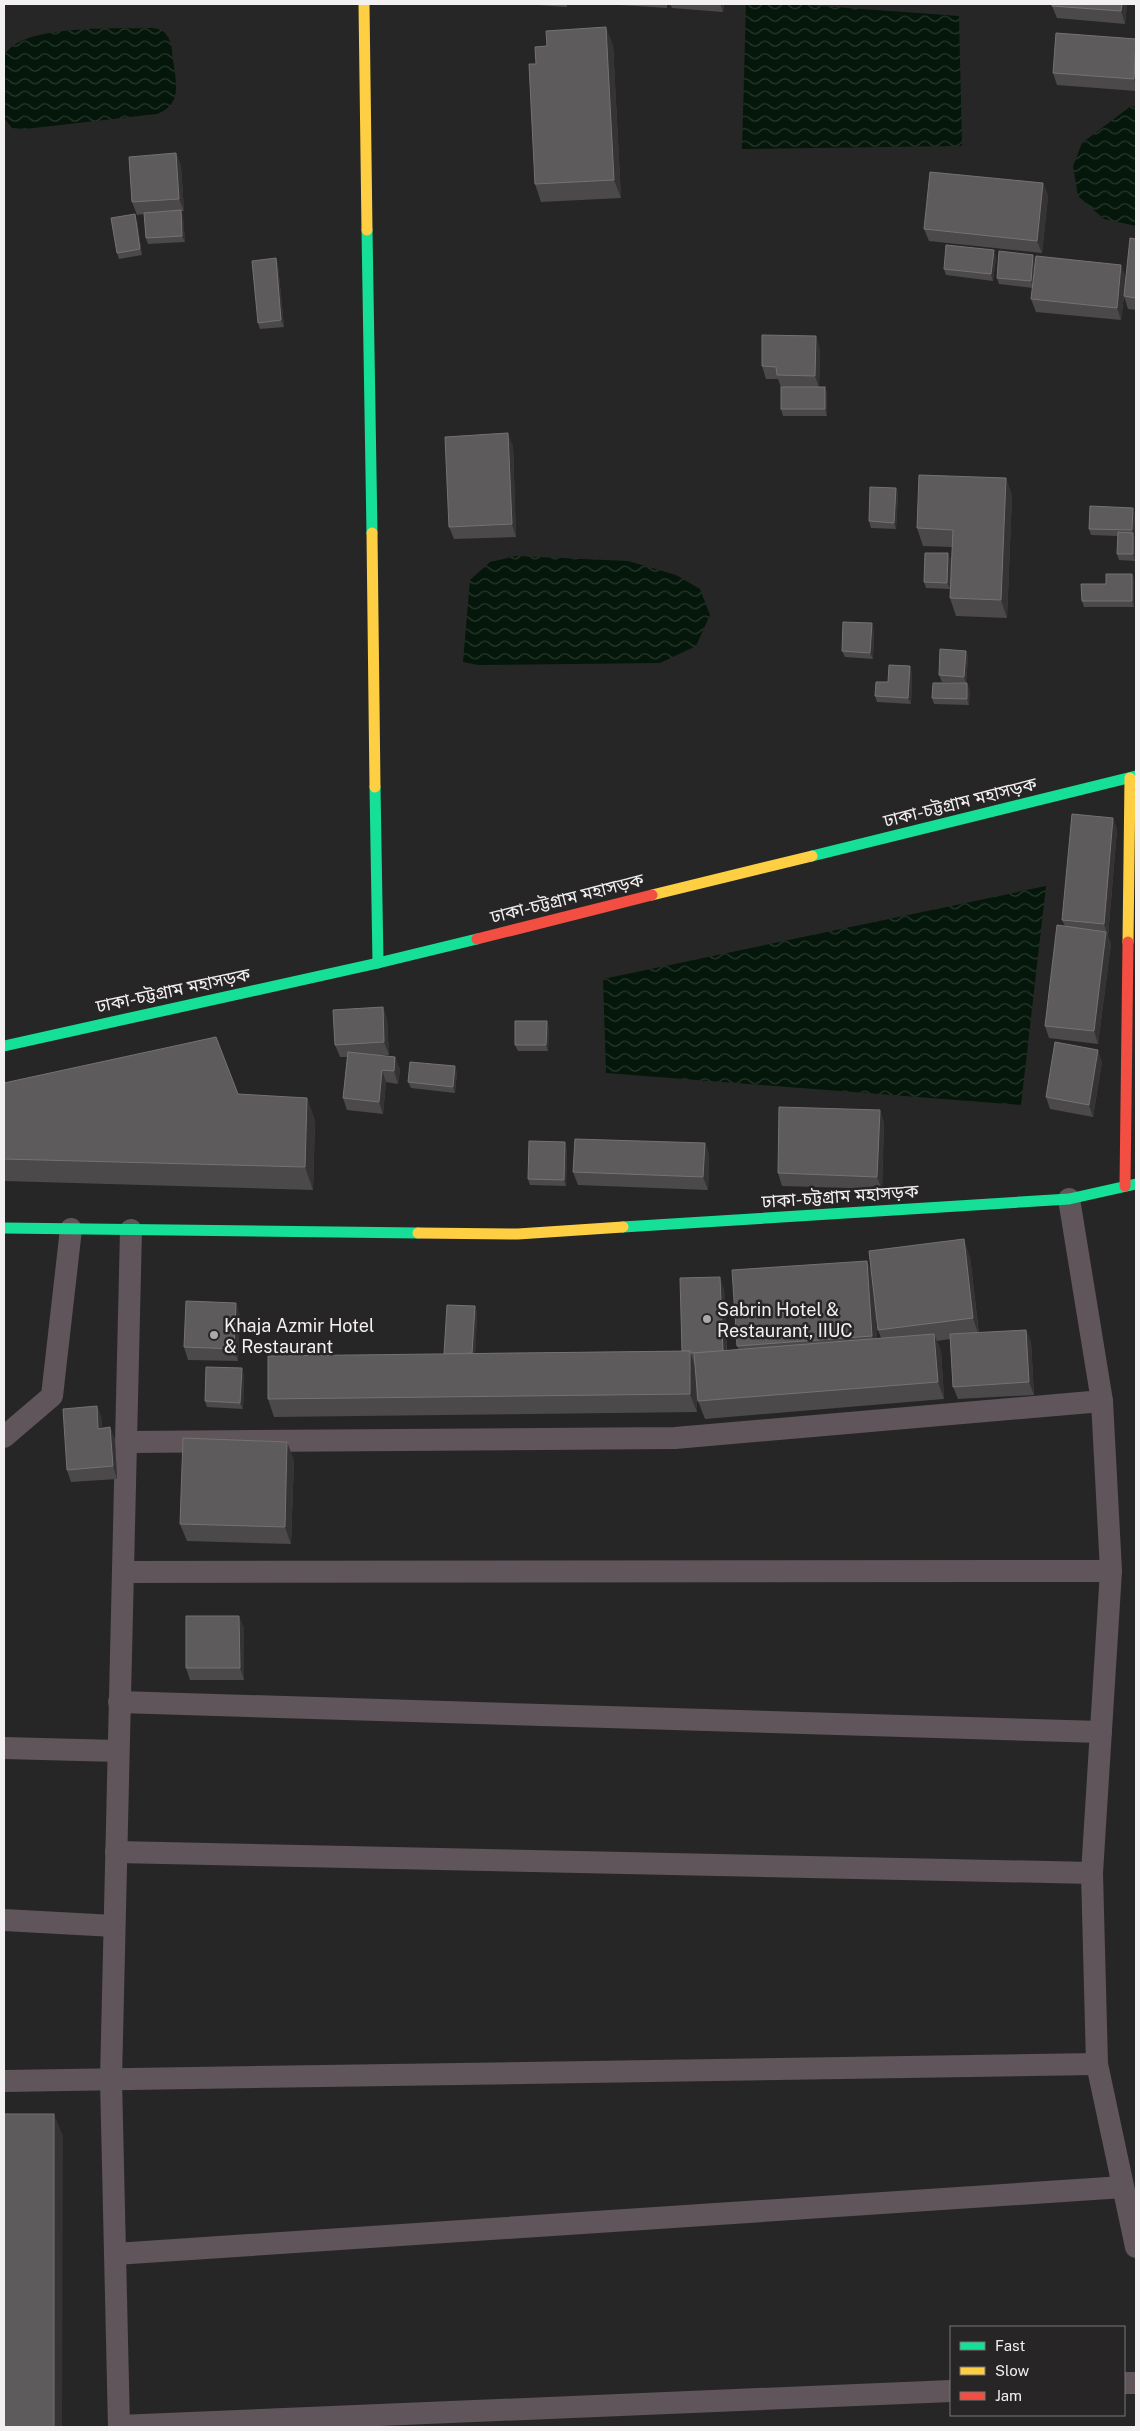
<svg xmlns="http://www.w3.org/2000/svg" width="1140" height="2431" viewBox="0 0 1140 2431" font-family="'Public Sans','Noto Sans Bengali',sans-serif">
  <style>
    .water { fill: url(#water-waves) }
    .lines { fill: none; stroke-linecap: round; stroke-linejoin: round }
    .lane { stroke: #5f555a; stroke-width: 22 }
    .fast { stroke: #16e098; stroke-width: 11 }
    .slow { stroke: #ffcf43; stroke-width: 11 }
    .jam { stroke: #f24e42; stroke-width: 11 }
    .wall { fill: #4b494a; fill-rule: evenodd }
    .shaded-wall { fill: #353334 }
    .building { fill: #5d5b5c; stroke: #747273 }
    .poi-dot { fill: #aba9aa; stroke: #282526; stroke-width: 2 }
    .labels { text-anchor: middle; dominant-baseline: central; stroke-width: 5; stroke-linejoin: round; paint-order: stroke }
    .street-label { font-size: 18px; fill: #f2f0f1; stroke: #282526 }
    .poi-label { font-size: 18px; fill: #f2f0f1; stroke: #282526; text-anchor: start }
  </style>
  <defs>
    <pattern id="water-waves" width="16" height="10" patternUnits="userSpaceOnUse" patternTransform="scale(1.25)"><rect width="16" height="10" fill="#04170a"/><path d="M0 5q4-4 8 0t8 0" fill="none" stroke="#29392e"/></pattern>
  </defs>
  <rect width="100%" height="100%" fill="#272626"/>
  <g class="water">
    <polygon points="746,4 793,4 959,16 962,146 742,149"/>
    <path d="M152 28C159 29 164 30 168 37 172 43 172 53 173 60 176 82 183 104 157 114L25 129 12 128 4 118C4 106 0 67 4 57 16 23 121 29 152 28Z"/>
    <polygon points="1131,106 1136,107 1136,226 1104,219 1078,196 1073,166 1082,143"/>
    <polygon points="516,556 628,561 676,575 700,589 710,615 696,646 660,663 478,665 463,662 470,580 490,562"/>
    <polygon points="1046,886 1021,1105 606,1073 603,979"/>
  </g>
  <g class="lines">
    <g class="lane">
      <polyline points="1102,1401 1111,1571 1092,1873 1097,2064 1136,2247"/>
      <polyline points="4,1437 52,1396 71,1229"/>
      <polyline points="126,1442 675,1438 1102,1401 1069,1199"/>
      <polyline points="123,1572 1111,1571"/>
      <polyline points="119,1702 1101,1732"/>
      <polyline points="4,1748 118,1751"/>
      <polyline points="116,1852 1092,1873"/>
      <polyline points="4,1920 114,1926"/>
      <polyline points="4,2081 1097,2064"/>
      <polyline points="115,2254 1123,2187"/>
      <polyline points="1124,2383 1136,2383"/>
      <polyline points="119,2426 951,2391"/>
      <polyline points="119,2427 111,2079 131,1230"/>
    </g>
    <g class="fast">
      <polyline points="367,230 372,533"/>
      <polyline points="375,787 378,963"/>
      <polyline points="812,856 1136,776"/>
      <polyline points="4,1046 378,963 477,939"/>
      <polyline points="623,1227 1069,1199 1136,1184"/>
      <polyline points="4,1228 418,1233"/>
    </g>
    <g class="slow">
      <polyline points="364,4 367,230"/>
      <polyline points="372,533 375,787"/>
      <polyline points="652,895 812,856"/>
      <polyline points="1128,942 1130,778"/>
      <polyline points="418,1233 518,1234 623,1227"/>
    </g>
    <g class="jam">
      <polyline points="477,939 652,895"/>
      <polyline points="1125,1186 1128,942"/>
    </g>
  </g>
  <g class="wall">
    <polygon points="522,4 567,4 567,7"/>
    <polygon points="619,4 667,4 667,8 619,5"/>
    <polygon points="670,4 724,4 723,12 672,8"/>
    <polygon points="1127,4 1125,24 1057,18 1052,6"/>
    <polygon points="1136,39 1136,91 1057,85 1053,73"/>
    <polygon points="613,45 621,198 541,202 535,184 536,64"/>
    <polygon points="176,153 181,166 184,211 181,211 183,216 185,242 148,244 146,238 144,214 137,215 132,202"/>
    <polygon points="1043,183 1048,196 1042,253 929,241 924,229"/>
    <polygon points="137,221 142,255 119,259 117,253"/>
    <polygon points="1136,239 1136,310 1128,309 1124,296 1121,320 1036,312 1031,299 1033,288 999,284 997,278 1035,260 1126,277"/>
    <polygon points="996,257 993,281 946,275 944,269"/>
    <polygon points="276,258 278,265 284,327 260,329 258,323"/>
    <polygon points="820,349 819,387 827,393 827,416 783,416 781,409 781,387 778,379 766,379 762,366"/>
    <polygon points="513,446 516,537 454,539 449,527"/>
    <polygon points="1006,478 1012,496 1007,618 956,616 950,598 952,547 923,546 917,528"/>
    <polygon points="896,488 898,494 896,529 871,528 869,521"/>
    <polygon points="1135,514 1134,536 1135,539 1135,561 1119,560 1117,554 1118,536 1091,535 1089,529"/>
    <polygon points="951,560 950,589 926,588 924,582"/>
    <polygon points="1132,574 1134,580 1134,607 1084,607 1082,601"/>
    <polygon points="874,629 873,659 845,657 842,651"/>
    <polygon points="966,651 968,657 966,683 942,682 939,675"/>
    <polygon points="912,672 911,704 877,702 875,696 888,682"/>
    <polygon points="970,690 969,705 934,704 932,698"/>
    <polygon points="1113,818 1117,830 1108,936 1111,944 1098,1044 1049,1038 1045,1026 1065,926 1062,920"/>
    <polygon points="383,1007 387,1019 389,1055 376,1055 395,1057 400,1070 398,1084 386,1082 383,1114 347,1110 343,1098 347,1057 340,1057 335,1045"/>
    <polygon points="547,1021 549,1028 548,1051 518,1051 515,1045"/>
    <polygon points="1102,1062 1093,1117 1050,1109 1046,1097"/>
    <polygon points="457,1072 455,1093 411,1088 408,1082"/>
    <polygon points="4,1083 238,1094 307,1098 315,1121 313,1190 4,1181"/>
    <polygon points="884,1122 882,1189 782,1186 778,1173"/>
    <polygon points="705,1143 709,1155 708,1190 578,1185 573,1172"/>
    <polygon points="567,1148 566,1186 530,1185 528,1179"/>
    <path d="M970 1257 979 1333 1026 1330 1031 1342 1034 1395 958 1399 953 1387 950 1339 937 1341 941 1351 944 1399 705 1419 698 1401 697 1382V1412L274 1417 268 1399 444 1354 475 1306 477 1313 475 1353 682 1351 724 1289 727 1351 739 1350 737 1346 867 1261 872 1275ZM874 1293 878 1330 881 1338H877Z"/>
    <polygon points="240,1315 238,1361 188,1360 184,1347"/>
    <polygon points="244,1375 243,1409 207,1407 205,1401"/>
    <polygon points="97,1406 102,1419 102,1428 110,1427 115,1440 117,1479 71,1482 67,1470"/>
    <polygon points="294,1460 291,1544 187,1541 180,1524"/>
    <polygon points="244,1628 244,1680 190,1680 186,1668"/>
  </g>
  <g class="shaded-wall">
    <polygon points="720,4 724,4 723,12"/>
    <polygon points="1122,4 1127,4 1125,24 1121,11"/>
    <polygon points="606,27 613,45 621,198 614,180"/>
    <polygon points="1136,45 1136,86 1134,79"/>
    <polygon points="176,153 181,166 184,211 179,199"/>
    <polygon points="1043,183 1048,196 1042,253 1037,241"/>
    <polygon points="181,210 183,216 185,242 182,236"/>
    <polygon points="135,214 137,221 142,255 140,249"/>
    <polygon points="994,250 996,257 993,281 991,274"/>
    <polygon points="1033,255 1036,261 1033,288 1031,281"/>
    <polygon points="276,258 278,265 284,327 281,320"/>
    <polygon points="1121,265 1126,277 1121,320 1117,308"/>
    <polygon points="816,336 820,349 819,388 815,376"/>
    <polygon points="825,387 827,393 827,416 825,409"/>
    <polygon points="508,433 513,446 516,537 512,524"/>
    <polygon points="1006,478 1012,496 1007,618 1001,600"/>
    <polygon points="896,488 898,494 896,529 894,523"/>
    <polygon points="1133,508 1135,514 1134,536 1135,539 1135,561 1133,554 1133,533 1132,530"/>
    <polygon points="948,553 951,560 950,589 947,583"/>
    <polygon points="1132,574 1134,580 1134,607 1132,601"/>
    <polygon points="872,623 874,629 873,659 870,653"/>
    <polygon points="966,651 968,657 966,683 964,677"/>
    <polygon points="910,666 912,672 911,704 908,698"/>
    <polygon points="967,683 970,690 969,705 967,699"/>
    <polygon points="1113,818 1117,830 1108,936 1104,924"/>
    <polygon points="1106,932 1111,944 1098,1044 1094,1031"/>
    <polygon points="383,1007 387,1019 389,1055 384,1042"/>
    <polygon points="547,1021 549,1028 548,1051 546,1045"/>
    <polygon points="1098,1050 1102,1062 1093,1117 1089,1105"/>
    <polygon points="395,1057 400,1070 398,1084 394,1071"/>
    <polygon points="455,1066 457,1072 455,1093 453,1087"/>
    <polygon points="382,1070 386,1082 383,1114 379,1102"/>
    <polygon points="307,1098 315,1121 313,1190 305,1167"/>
    <polygon points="880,1110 884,1122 882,1189 877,1177"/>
    <polygon points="565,1142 567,1148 566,1186 564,1180"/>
    <polygon points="705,1143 709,1155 708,1190 703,1177"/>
    <polygon points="964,1239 970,1257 979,1336 973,1318"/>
    <polygon points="867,1261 873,1278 878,1354 872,1336"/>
    <polygon points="720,1277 724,1289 727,1364 723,1352"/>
    <polygon points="236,1303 240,1315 238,1361 234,1349"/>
    <polygon points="475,1306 477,1313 475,1364 472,1357"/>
    <polygon points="1026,1330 1031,1342 1034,1395 1029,1382"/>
    <polygon points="934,1334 941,1351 944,1399 938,1382"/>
    <polygon points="690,1351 696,1369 697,1412 690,1394"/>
    <polygon points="242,1368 244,1375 243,1409 240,1403"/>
    <polygon points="97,1406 102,1419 103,1441 98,1429"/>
    <polygon points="110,1427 115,1440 117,1479 113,1466"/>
    <polygon points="287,1442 294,1460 291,1544 285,1527"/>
    <polygon points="239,1616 244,1628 244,1680 240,1668"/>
    <polygon points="54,2114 63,2136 62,2427 54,2427"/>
  </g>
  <g class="building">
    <polygon points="1052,4 1122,4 1121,11 1052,6"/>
    <polygon points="606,27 614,180 535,184 529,64 536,64 535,47 547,46 546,31"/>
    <polygon points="1056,33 1136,39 1134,79 1053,73"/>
    <polygon points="176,153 179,199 132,202 129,157"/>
    <polygon points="930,172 1043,183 1037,241 924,229"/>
    <polygon points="181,210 182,236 146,238 144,213"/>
    <polygon points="135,214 140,249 117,253 111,218"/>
    <polygon points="1130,238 1136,239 1136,298 1124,296"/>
    <polygon points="946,245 994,250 991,274 944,269"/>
    <polygon points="999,251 1033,255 1031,281 997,278"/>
    <polygon points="1036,256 1121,265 1117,308 1031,299"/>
    <polygon points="276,258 281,320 258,323 252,261"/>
    <polygon points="762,335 816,336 815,376 777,375 776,367 762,366"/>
    <rect x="781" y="387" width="44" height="22"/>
    <polygon points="508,433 512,524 449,527 445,437"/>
    <polygon points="919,475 1006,478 1001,600 950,598 953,530 917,528"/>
    <polygon points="870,487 896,488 894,523 869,521"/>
    <polygon points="1090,506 1133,508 1132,530 1089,529"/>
    <polygon points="1118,532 1133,533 1133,554 1117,554"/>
    <polygon points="925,553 948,553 947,583 924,582"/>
    <polygon points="1106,574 1132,574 1132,601 1082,601 1081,584 1106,584"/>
    <polygon points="843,622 872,623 870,653 842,651"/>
    <polygon points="940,649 966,651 964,677 939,675"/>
    <polygon points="889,665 910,666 908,698 875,696 876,682 888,682"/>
    <polygon points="933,683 967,683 967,699 932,698"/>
    <polygon points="1072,814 1113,818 1104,924 1062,920"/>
    <polygon points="1057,925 1106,932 1094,1031 1045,1026"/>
    <polygon points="383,1007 384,1042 335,1045 333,1010"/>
    <polygon points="515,1021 547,1021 546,1045 515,1045"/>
    <polygon points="216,1037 238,1094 307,1098 305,1167 4,1159 4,1083"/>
    <polygon points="1055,1042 1098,1050 1089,1105 1046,1097"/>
    <polygon points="348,1052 395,1057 394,1071 382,1070 379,1102 343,1098"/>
    <polygon points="410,1062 455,1066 453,1087 408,1082"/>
    <polygon points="779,1107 880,1110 877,1177 778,1173"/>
    <polygon points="575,1139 705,1143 703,1177 573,1172"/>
    <polygon points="529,1141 565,1142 564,1180 528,1179"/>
    <polygon points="964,1239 973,1318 878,1330 869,1251"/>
    <polygon points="867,1261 872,1336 737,1346 732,1270"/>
    <polygon points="720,1277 723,1351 691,1353 690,1351 682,1351 680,1278"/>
    <polygon points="186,1301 236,1303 234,1349 184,1347"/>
    <polygon points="447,1305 475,1306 472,1353 444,1354"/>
    <polygon points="1026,1330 1029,1382 953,1387 950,1334"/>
    <polygon points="934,1334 938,1382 698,1401 694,1353"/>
    <polygon points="690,1351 690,1394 268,1399 268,1356"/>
    <polygon points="206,1367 242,1368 240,1403 205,1401"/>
    <polygon points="97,1406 98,1429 110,1427 113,1466 67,1470 63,1409"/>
    <polygon points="183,1438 287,1442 285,1527 180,1524"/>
    <polygon points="186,1616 239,1616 240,1668 186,1668"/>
    <rect x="4" y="2114" width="50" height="313"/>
  </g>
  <g class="poi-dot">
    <circle cx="707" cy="1319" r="5"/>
    <circle cx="214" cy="1335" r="5"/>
  </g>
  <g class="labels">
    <g class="street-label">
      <text transform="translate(960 802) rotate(-14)">ঢাকা-চট্টগ্রাম মহাসড়ক</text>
      <text transform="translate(567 898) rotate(-14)">ঢাকা-চট্টগ্রাম মহাসড়ক</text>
      <text transform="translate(173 990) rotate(-12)">ঢাকা-চট্টগ্রাম মহাসড়ক</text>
      <text transform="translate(840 1196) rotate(-4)">ঢাকা-চট্টগ্রাম মহাসড়ক</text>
    </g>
    <g class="poi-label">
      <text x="717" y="1309">Sabrin Hotel &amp;<tspan x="717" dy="21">Restaurant, IIUC</tspan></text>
      <text x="224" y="1325">Khaja Azmir Hotel<tspan x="224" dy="21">&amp; Restaurant</tspan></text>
    </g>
  </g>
  <rect width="1140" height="2431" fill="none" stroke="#f2f0f1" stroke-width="10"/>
  <rect x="950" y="2326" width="175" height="90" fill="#282526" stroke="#797677"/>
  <rect x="960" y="2342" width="25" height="8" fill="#16e098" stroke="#797677"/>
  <text x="995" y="2351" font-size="15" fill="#f2f0f1">Fast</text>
  <rect x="960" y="2367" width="25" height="8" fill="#ffcf43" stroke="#797677"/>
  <text x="995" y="2376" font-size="15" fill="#f2f0f1">Slow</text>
  <rect x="960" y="2392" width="25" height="8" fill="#f24e42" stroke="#797677"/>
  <text x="995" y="2401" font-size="15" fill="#f2f0f1">Jam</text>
</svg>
